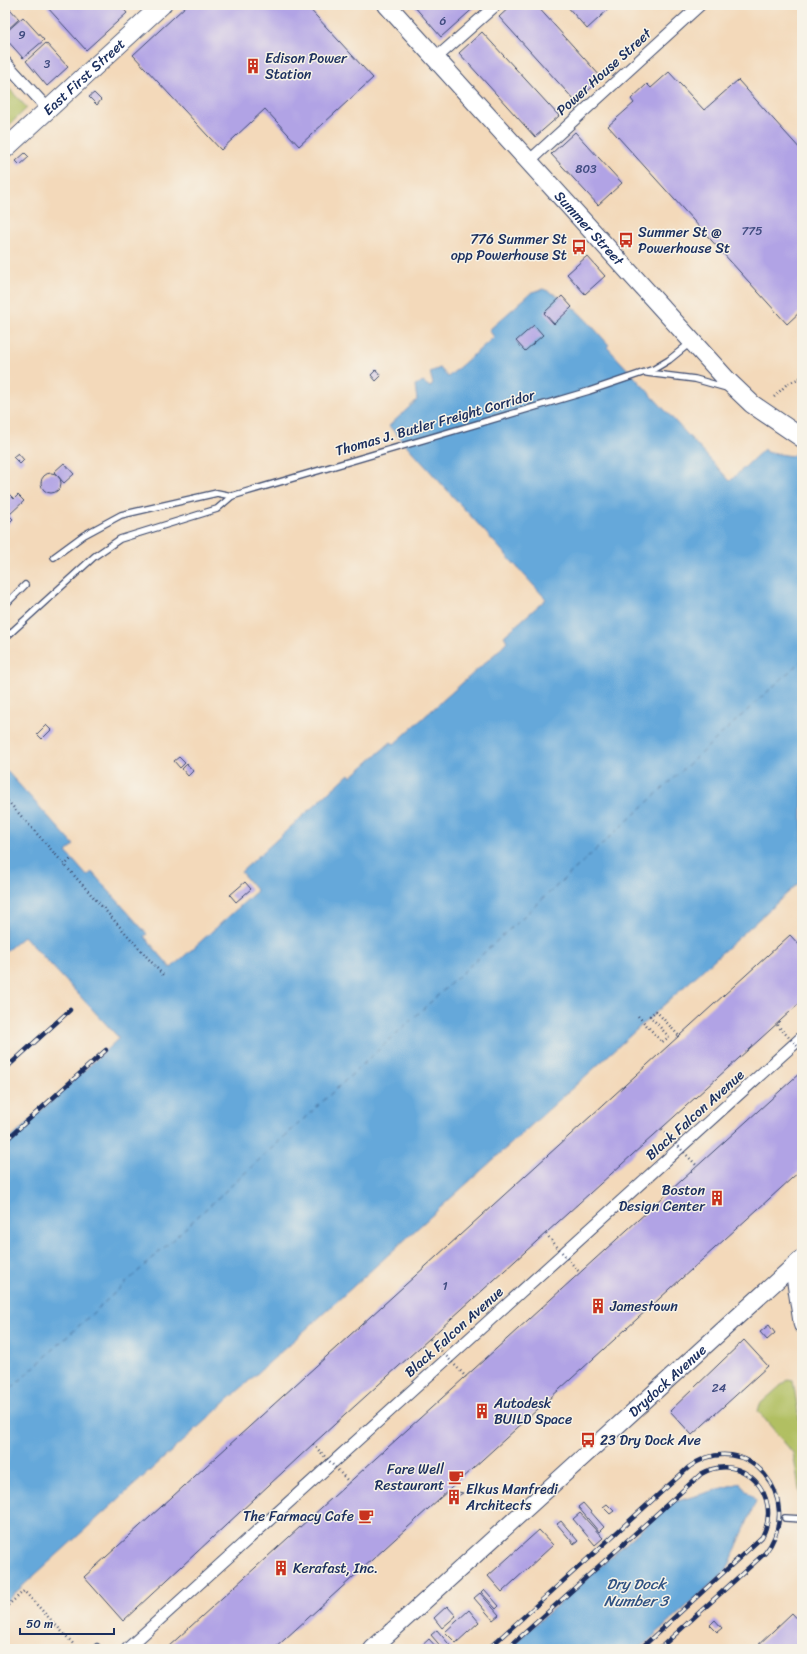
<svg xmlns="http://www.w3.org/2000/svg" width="807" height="1654" viewBox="0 0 807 1654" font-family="Sriracha,sans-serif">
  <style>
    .green { fill: #b1bf62; stroke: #667760 }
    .water { fill: #65a8da; stroke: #406c9c }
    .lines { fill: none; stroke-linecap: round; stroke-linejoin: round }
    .ferry { stroke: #315383; stroke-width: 1; stroke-dasharray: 5 4; stroke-linecap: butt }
    .building { fill: #b1a3e5 }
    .lane-casing { stroke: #3b486c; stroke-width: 8 }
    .street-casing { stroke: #3b486c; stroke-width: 13 }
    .secondary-casing { stroke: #3b486c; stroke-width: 18 }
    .primary-casing { stroke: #3b486c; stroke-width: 20 }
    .path { stroke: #3b486c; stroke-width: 2.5; stroke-dasharray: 1 3; stroke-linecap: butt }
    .lane { stroke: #fff; stroke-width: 5.5 }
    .street { stroke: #fff; stroke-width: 11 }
    .secondary { stroke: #fff; stroke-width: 16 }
    .primary { stroke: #fff; stroke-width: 18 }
    .rail-casing { stroke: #1b2f5e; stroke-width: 4.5 }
    .rail { stroke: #f7f3e8; stroke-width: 3; stroke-dasharray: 9; stroke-linecap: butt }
    .path-bridge { stroke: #3b486c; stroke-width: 2.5; stroke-dasharray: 1 3; stroke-linecap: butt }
    .labels { text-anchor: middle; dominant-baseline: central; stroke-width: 3; stroke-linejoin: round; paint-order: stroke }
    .number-label { font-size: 12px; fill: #404c80 }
    .poi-label { font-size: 14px; fill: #1b2f5e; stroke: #f7f3e8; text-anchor: start }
    .street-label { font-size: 14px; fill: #1b2f5e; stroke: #f7f3e8 }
    .water-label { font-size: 15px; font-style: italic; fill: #315383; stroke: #f7f3e8 }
  </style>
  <rect width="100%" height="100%" fill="#f7f3e8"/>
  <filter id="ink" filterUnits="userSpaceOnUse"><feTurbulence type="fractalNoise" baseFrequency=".025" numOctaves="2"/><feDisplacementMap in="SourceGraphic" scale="8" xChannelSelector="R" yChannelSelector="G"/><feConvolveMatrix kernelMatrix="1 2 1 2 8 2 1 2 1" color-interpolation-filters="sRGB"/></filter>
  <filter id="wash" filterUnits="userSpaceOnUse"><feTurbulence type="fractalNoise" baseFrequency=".012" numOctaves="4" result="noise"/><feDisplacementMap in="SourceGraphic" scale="16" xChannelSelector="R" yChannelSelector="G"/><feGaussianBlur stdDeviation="0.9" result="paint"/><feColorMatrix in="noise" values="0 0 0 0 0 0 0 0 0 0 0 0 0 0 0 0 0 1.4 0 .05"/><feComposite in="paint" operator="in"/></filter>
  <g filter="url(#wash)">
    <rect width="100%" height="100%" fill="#f3d9ba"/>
    <g class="green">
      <polygon points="5,84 27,108 5,129"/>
      <polygon points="788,1379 793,1380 802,1437 802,1506 793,1453 758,1411 760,1404"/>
    </g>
    <g class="water">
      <path d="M543 289C570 299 590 324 609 345L607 347 730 481 764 449 766 452 792 456 802 448V880L5 1602V1144L119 1038 24 936 5 952V769L74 845 66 852 87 876 92 872 147 934 144 936 171 968 257 891 241 872 349 774 351 777 391 742 394 744 497 652 507 641 504 636 546 599 389 426 417 400 415 385 423 382 430 387 433 384 430 372 440 368 448 377 494 337 489 330 532 292Z"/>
      <polygon points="740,1483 756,1501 727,1570 639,1649 508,1649 671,1503"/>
    </g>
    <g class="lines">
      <polyline class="ferry" points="5,1394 802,660"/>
    </g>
    <g id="blocks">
      <g class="building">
        <polygon points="50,5 120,5 127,13 86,50 47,7"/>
        <polygon points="187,5 306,5 373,78 299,146 265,109 221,150 133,55"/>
        <polygon points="413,5 477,5 441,37"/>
        <polygon points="512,5 536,5 602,78 576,102 499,17"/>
        <polygon points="566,5 611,5 612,6 587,29"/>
        <polygon points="10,9 19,19 5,32 5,14"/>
        <polygon points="23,17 44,40 23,58 5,38 5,33"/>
        <polygon points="482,32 559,116 535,137 459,53"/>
        <polygon points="46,43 68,67 47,86 26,61"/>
        <polygon points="669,72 704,110 738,80 802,151 802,310 787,324 608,126 634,103 631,99 647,84 651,88"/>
        <polygon points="94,93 101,100 97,105 89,97"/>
        <polygon points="575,132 622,183 598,205 551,154"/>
        <polygon points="25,153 29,157 20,165 16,161"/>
        <polygon points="587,256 605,276 585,294 567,274"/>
        <polygon points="562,296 572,307 554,324 544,313"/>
        <polygon points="534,325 543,335 525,351 516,341"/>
        <polygon points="376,370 381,376 376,381 371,375"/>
        <polygon points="18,453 24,460 20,464 13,457"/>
        <polygon points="64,463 74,474 64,483 54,472"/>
        <circle cx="51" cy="483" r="10"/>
        <polygon points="5,490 14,499 18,495 24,501 9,515 13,519 6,526"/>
        <polygon points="46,725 51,730 42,739 37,734"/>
        <polygon points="179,757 185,763 180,768 174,761"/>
        <polygon points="187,764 193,771 188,776 182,769"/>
        <polygon points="245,882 251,889 236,902 230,895"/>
        <polygon points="790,935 802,948 802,1001 313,1444 123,1621 84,1577"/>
        <polygon points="802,1071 802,1169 274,1649 170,1649 168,1647"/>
        <polygon points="769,1325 775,1333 767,1340 760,1332"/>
        <polygon points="744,1340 768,1366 692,1435 670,1411"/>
        <polygon points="449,1490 463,1493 451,1500"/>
        <polygon points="583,1503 604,1527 599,1532 578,1507"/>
        <polygon points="607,1504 614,1511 610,1514 603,1507"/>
        <polygon points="580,1513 603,1538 595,1545 573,1519"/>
        <polygon points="561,1521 578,1541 574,1544 557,1524"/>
        <polygon points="539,1530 553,1545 502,1592 488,1576"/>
        <polygon points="484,1589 499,1606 496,1609 481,1592"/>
        <polygon points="480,1593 499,1615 493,1620 474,1598"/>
        <polygon points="447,1606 456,1616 442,1628 434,1618"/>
        <polygon points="469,1610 479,1622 456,1643 445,1632"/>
        <polygon points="792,1613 802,1624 802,1649 754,1649"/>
        <polygon points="715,1620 722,1628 717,1632 710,1625"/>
        <polygon points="437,1630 453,1649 443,1649 431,1635"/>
        <polygon points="429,1639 438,1649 419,1649 419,1648"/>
      </g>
    </g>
  </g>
  <g filter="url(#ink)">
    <use href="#blocks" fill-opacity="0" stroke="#3b486c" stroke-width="1"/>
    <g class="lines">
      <g class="lane-casing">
        <g id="lane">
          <polyline points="647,373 695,379 727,388"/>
          <polyline points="54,557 84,535 121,515 217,493 232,496"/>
          <polyline points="5,605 25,585"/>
          <polyline points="5,638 95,556 120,539 217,509 232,496 589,391 654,369 669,360 690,343"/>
          <polyline points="785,1518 802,1519"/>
          <polyline points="97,1647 99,1649"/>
        </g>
      </g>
      <g class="street-casing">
        <g id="street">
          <polyline points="435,59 496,5"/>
          <polyline points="5,62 48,109"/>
          <polyline points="528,162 700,5"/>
          <polyline points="127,1649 802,1037"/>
        </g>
      </g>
      <g class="secondary-casing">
        <g id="secondary">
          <polyline points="793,1267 802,1325"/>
          <path id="s1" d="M372 1649 802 1258"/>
        </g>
      </g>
      <g class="primary-casing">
        <g id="primary">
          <path id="s2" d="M387 5 728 381 752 404 802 438"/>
          <path id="s3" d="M5 149 162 5"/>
        </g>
      </g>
      <g class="path">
        <polyline points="774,397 787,384 802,377"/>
        <polyline points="5,798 163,975"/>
        <polyline points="64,866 72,858"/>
        <polyline points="638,1016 662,1042 669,1037 650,1016 656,1011 679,1036"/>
        <polyline points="5,1608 24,1591 78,1649"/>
      </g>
      <use href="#lane" class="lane"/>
      <use href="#street" class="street"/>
      <use href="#secondary" class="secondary"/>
      <use href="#primary" class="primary"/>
      <g class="rail-casing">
        <g id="rail">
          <polyline points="5,1069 70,1010"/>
          <polyline points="5,1141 106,1050"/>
          <path d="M488 1649 689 1467C747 1425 807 1500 765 1553L659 1649"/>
          <path d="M507 1649 701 1474C742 1450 784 1495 762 1537L640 1649"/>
        </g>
      </g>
      <use href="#rail" class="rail"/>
      <g class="path-bridge">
        <polyline points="777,1025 802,1051"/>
        <polyline points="662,1129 697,1166"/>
        <polyline points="546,1234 580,1273"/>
        <polyline points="430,1339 466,1377"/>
        <polyline points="313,1444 349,1482"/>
      </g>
    </g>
  </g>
  <defs>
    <g id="building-bare" transform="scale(1.2)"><path d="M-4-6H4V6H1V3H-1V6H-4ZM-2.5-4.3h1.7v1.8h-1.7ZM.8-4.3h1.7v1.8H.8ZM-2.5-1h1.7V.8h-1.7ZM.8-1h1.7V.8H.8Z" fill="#c8321e" stroke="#f7f3e8" stroke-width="2.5" paint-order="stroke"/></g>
    <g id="bus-bare" transform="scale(1.2)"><path d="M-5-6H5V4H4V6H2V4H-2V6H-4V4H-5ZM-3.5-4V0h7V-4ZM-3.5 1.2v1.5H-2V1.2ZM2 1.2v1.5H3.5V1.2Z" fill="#c8321e" stroke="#f7f3e8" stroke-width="2.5" paint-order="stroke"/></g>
    <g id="cafe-bare" transform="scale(1.2)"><path d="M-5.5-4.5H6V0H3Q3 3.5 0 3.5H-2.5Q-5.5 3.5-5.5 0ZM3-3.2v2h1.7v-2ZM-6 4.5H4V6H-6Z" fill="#c8321e" stroke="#f7f3e8" stroke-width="2.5" paint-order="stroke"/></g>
  </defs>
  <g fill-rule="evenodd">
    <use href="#building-bare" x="253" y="66"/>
    <use href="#bus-bare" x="626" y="240"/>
    <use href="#bus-bare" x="579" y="247"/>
    <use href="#building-bare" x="717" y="1198"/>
    <use href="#building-bare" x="598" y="1306"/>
    <use href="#building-bare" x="482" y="1411"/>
    <use href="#bus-bare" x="588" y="1440"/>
    <use href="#cafe-bare" x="456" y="1477"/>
    <use href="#building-bare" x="454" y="1497"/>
    <use href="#cafe-bare" x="366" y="1516"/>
    <use href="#building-bare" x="281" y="1568"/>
  </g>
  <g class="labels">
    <g class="number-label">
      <text x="443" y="21">6</text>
      <text x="22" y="35">9</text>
      <text x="47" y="64">3</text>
      <text x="586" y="169">803</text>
      <text x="752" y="231">775</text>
      <text x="445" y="1286">1</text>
      <text x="719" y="1388">24</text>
    </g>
    <g class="poi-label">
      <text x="265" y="58">Edison Power<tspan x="265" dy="16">Station</tspan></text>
      <text x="638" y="232">Summer St @<tspan x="638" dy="16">Powerhouse St</tspan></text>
      <text x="567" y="239" text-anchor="end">776 Summer St<tspan x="567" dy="16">opp Powerhouse St</tspan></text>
      <text x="705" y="1190" text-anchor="end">Boston<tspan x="705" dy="16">Design Center</tspan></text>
      <text x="610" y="1306">Jamestown</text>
      <text x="494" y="1403">Autodesk<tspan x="494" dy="16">BUILD Space</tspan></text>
      <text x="600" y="1440">23 Dry Dock Ave</text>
      <text x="444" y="1469" text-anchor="end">Fare Well<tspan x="444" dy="16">Restaurant</tspan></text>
      <text x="466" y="1489">Elkus Manfredi<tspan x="466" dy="16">Architects</tspan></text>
      <text x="354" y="1516" text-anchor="end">The Farmacy Cafe</text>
      <text x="293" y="1568">Kerafast, Inc.</text>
    </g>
    <g class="street-label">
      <text transform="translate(604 72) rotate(-42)">Power House Street</text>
      <text stroke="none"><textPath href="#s3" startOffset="107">East First Street</textPath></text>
      <text stroke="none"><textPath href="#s2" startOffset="301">Summer Street</textPath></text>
      <text transform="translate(435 423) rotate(-16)">Thomas J. Butler Freight Corridor</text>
      <text transform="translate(695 1115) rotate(-42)">Black Falcon Avenue</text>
      <text transform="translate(454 1332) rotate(-42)">Black Falcon Avenue</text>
      <text stroke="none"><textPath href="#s1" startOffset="399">Drydock Avenue</textPath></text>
    </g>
    <g class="water-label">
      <text x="636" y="1584">Dry Dock<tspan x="636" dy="17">Number 3</tspan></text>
    </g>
  </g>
  <rect width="807" height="1654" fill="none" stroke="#f7f3e8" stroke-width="20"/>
  <path d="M20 1628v6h94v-6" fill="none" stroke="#1b2f5e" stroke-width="2"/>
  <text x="26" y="1628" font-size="12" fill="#1b2f5e" stroke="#f7f3e8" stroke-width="3" paint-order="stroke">50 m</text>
</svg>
